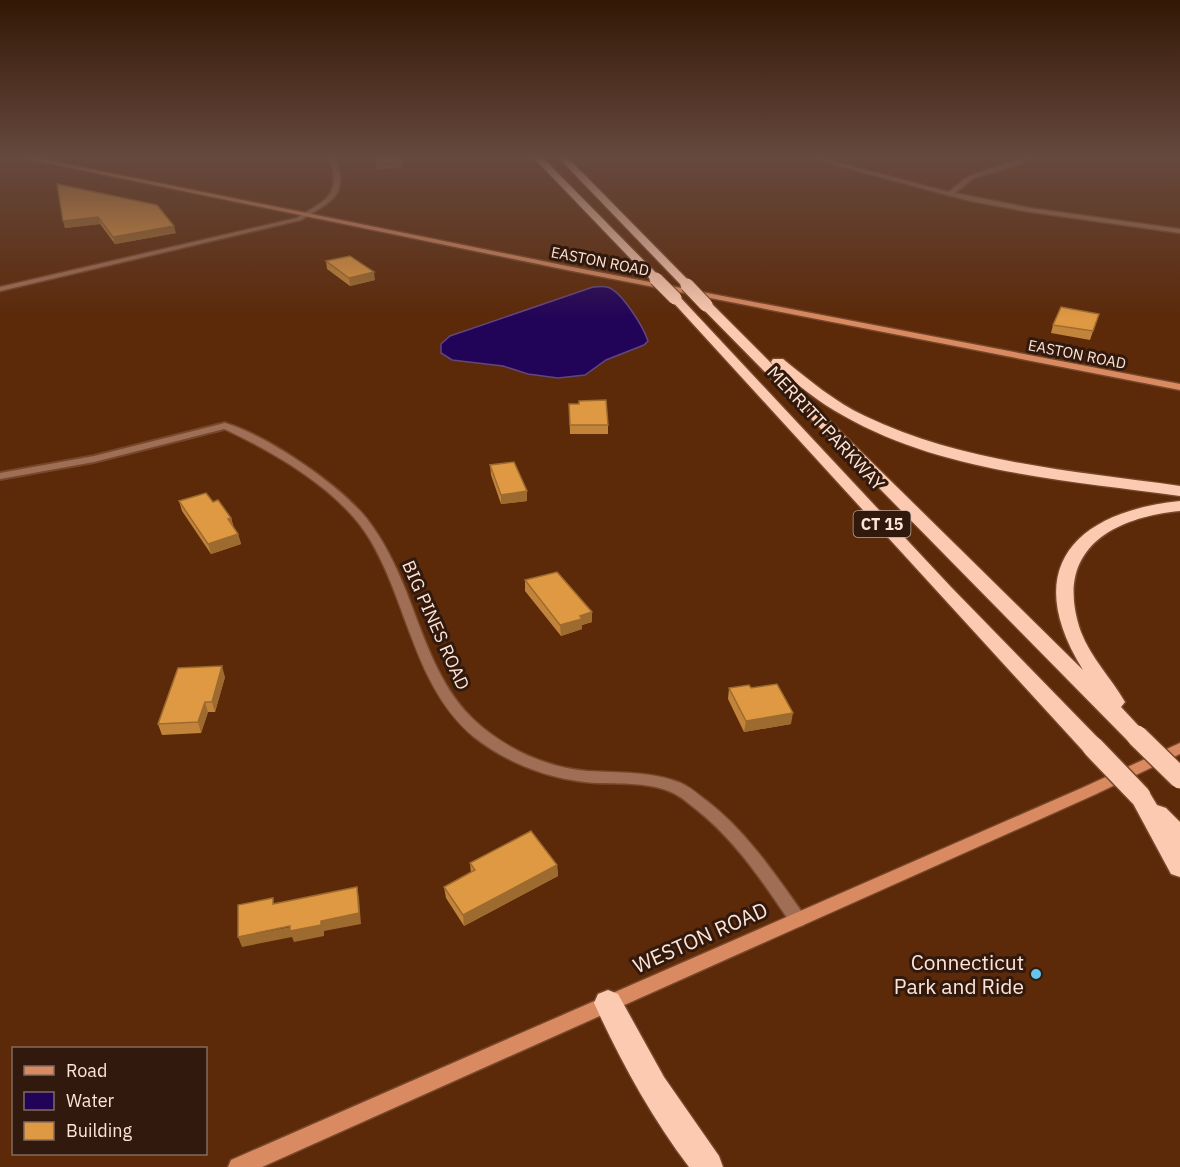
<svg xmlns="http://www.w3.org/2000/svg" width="1180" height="1167" viewBox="0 0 1180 1167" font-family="'IBM Plex Sans',sans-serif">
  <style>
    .water { fill: #210358; stroke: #63467e; stroke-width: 1.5 }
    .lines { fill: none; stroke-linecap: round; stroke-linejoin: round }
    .service-casing { stroke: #76472a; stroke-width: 4 }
    .minor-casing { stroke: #76472a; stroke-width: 3 }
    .secondary-casing { stroke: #76472a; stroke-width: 3 }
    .motorway-casing { stroke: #76472a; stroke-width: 3 }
    .service { fill: #a06e55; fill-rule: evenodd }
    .minor { fill: #a06e55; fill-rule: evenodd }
    .secondary { fill: #d98a61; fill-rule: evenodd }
    .motorway { fill: #fccab1; fill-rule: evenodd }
    .motorway-bridge-far1-casing { stroke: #76472a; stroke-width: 15; stroke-linecap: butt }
    .motorway-bridge-casing { stroke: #76472a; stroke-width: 24; stroke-linecap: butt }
    .motorway-bridge-far1 { stroke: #fccab1; stroke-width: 13 }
    .motorway-bridge { stroke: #fccab1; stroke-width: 21 }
    .wall { fill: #c1843a }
    .shaded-wall { fill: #9d6b2f }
    .building { fill: #e09943; stroke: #9d6b2f; stroke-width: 1.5 }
    .poi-dot { fill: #64c5ee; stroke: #311a0d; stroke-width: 2 }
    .labels { text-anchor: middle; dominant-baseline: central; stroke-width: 6; stroke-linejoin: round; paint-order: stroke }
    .far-street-label { font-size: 15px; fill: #fee4d7; stroke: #311a0d }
    .shield { fill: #311a0d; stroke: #c0a79a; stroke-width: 1.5 }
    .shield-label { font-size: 16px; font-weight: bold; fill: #fee4d7 }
    .street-label { font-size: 18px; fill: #fee4d7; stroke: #311a0d }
    .near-street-label { font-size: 21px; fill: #fee4d7; stroke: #311a0d }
    .near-poi-label { font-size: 21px; fill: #fee4d7; stroke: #311a0d; text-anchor: end }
  </style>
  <rect width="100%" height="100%" fill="#5c2909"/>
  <path class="water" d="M593 287C597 287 603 286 607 287 621 290 644 328 648 341L644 345 606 360 585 375 558 378 528 374 503 366 452 360 441 353V344L450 336Z"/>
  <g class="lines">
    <g class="service-casing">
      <polygon id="service" points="225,423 229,426 228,428 94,462 0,479 0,473 94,456"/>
    </g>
    <g class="minor-casing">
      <g id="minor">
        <path d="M329 156H335C349 197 333 200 301 220L0 291V287L297 218C328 198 342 196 329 156Z"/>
        <path d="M801 156H812L949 192C955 187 961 181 968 177 974 173 1029 156 1036 156L1021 164 974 178 955 193 1030 208 1180 229V233L1030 212 970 201Z"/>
        <path d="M225 423C267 435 340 485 367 519 384 541 396 566 406 591 423 634 438 686 473 719 504 748 544 767 587 771 619 773 650 771 681 783 690 787 699 795 707 801 747 832 775 874 804 915L806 920 804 925 798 927 792 925C764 884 737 842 697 810 689 804 681 796 671 792 648 782 620 784 595 783 552 780 508 764 474 737 414 687 408 602 369 538 339 489 272 451 222 428V424Z"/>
      </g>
    </g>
    <g class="secondary-casing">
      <g id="secondary">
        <polygon points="13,156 26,156 567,266 1180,384 1180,390 567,270"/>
        <polygon points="1180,743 1180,754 1094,795 262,1167 228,1167 231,1160 1084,787"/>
      </g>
    </g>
    <g class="motorway-casing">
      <g id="motorway">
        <polygon points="532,156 541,156 660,277 660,281 652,281"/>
        <polygon points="557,156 566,156 691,283 691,287 683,287"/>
        <polygon points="675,295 679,296 951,587 1101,741 1104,747 1101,753 1093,755 1085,753 671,300 669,298"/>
        <path d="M706 301 710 302 773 365 771 362 773 359H783C809 380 835 402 865 416 963 463 1074 471 1180 486V496C1068 480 944 473 844 416 818 402 796 383 773 365L1083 670C1020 569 1074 512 1180 501V511C1109 518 1053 552 1081 632 1091 658 1111 678 1125 702L1121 707 1148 736 1145 742 1137 744 1129 742 702 308V302Z"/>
        <polygon points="1140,787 1148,790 1157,805 1166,808 1180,822 1180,877 1171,874 1129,796 1132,790"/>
        <path d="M608 990 618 994 664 1077 719 1156 723 1167H689C651 1117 620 1060 594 1003L598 994Z"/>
      </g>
    </g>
    <use href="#service" class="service"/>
    <use href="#minor" class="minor"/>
    <use href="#secondary" class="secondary"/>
    <use href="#motorway" class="motorway"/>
    <g class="motorway-bridge-far1-casing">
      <g id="motorway-bridge-far1">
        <polyline points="656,279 675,298"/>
        <polyline points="687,285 706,305"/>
      </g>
    </g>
    <g class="motorway-bridge-casing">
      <g id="motorway-bridge">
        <polyline points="1137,736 1180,778"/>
        <polyline points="1093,747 1140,796"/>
      </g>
    </g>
    <use href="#motorway-bridge-far1" class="motorway-bridge-far1"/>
    <use href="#motorway-bridge" class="motorway-bridge"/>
  </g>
  <g class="wall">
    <polygon points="373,156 401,156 403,167 378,169"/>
    <polygon points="57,184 176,233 115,244 100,224 65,228"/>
    <polygon points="326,261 375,280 350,286 327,269"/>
    <polygon points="1099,314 1090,340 1051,333 1053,325"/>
    <polygon points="569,404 608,425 608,434 570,434"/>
    <polygon points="490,465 527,501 501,504 491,475"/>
    <polygon points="179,501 213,502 231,518 234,528 238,534 241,544 211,554 182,511"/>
    <polygon points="525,580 592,622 582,625 582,629 561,636 525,591"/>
    <polygon points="225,677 215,712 208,712 201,733 162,735 158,724"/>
    <polygon points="729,688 751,688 791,724 744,732 728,699"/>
    <polygon points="470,863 557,865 558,876 464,926 446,898 444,887 471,873"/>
  </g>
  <g class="shaded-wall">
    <polygon points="403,161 403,167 378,169 377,163"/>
    <polygon points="98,217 100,224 65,228 63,221"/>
    <polygon points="174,226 176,233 115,244 113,237"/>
    <polygon points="374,272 375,280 350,286 349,278"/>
    <polygon points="527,491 527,501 501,504 501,495"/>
    <polygon points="231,518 234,528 228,519"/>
    <polygon points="238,534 241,544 211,554 208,544"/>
    <polygon points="592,612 592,622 582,625 582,629 561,636 560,625 580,616"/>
    <polygon points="222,666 225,677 215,712 212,702"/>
    <polygon points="205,702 208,712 201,733 198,722"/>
    <polygon points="793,713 791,724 744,732 746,721"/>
    <polygon points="557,865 558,876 464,926 463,915"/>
    <polygon points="357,887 359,898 361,924 324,931 324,936 294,942 292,937 242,947 238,937 321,921"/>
  </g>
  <g class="building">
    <polygon points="375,156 401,156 403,161 377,163"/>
    <polygon points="57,184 157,205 174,226 113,237 98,217 63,221"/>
    <polygon points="350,256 374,272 349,278 326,261"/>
    <polygon points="1061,307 1099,314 1093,331 1053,325"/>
    <polygon points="606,400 608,425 570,425 569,404 579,404 579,401"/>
    <polygon points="514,462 527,491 501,495 490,465"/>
    <polygon points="206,493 213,502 218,500 231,518 228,519 238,534 208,544 179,501"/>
    <polygon points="557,572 592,612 580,616 582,619 560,625 525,580"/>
    <polygon points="222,666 212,702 205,702 198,722 158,724 178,668"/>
    <polygon points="777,684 793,713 746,721 729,688 749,685 751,688"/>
    <polygon points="531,831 557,865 463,915 444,887 475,870 470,863"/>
    <polygon points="357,887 359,913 321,921 321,925 290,931 290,926 238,937 238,905 273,898 273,904"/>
  </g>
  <linearGradient id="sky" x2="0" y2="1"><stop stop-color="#331705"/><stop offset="0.49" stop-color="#66493e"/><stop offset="1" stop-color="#66493e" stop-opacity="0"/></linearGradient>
  <rect width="1180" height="320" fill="url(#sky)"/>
  <circle class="poi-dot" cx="1036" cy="974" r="6"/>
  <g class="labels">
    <g class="far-street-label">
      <text transform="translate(600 261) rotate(11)">EASTON ROAD</text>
      <text transform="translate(1077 354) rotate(11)">EASTON ROAD</text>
    </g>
    <rect class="shield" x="853.5" y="511" width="57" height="26" rx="4.5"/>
    <g class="shield-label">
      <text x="882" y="524">CT 15</text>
    </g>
    <g class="street-label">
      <text transform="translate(826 428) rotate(47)">MERRITT PARKWAY</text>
      <text transform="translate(436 625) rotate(66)">BIG PINES ROAD</text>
    </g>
    <g class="near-street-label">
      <text transform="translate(700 937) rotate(-24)">WESTON ROAD</text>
    </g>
    <g class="near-poi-label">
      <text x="1024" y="962">Connecticut<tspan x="1024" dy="24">Park and Ride</tspan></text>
    </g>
  </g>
  <rect x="12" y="1047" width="195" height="108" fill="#311a0d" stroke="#836b5e" stroke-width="1.5"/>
  <rect x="24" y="1066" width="30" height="9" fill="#d98a61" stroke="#836b5e" stroke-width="1.5"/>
  <text x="66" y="1077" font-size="18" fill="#fee4d7">Road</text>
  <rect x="24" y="1092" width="30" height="18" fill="#210358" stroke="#836b5e" stroke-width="1.5"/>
  <text x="66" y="1107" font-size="18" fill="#fee4d7">Water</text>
  <rect x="24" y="1122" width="30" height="18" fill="#e09943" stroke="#836b5e" stroke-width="1.5"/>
  <text x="66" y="1137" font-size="18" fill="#fee4d7">Building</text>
</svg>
